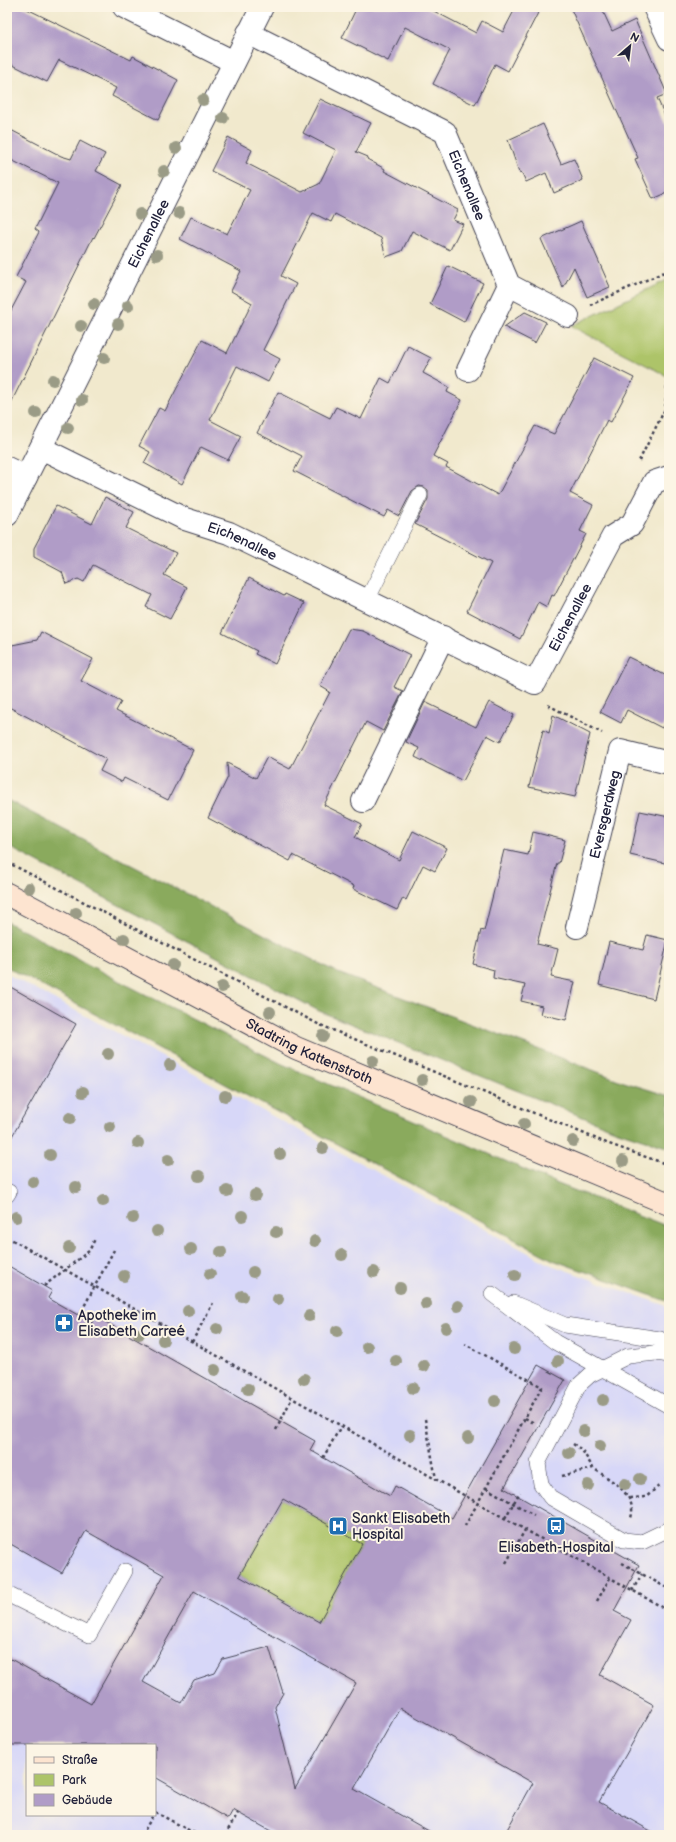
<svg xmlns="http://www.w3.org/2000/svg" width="676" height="1842" viewBox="0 0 676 1842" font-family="'Balsamiq Sans',sans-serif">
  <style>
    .built { fill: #d7d7f8; fill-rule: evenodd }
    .green { fill: #adc469; stroke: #687352 }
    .forest { fill: #8aaa5d; stroke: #56664c }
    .building { fill: #b09cc7; fill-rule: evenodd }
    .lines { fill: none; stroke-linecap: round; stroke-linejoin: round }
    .service-casing { stroke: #414051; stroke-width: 16 }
    .minor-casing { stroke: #414051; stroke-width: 24 }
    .secondary-casing { stroke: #414051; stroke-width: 24 }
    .path { stroke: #414051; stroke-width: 2.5; stroke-dasharray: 3 3; stroke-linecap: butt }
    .service { stroke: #fff; stroke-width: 15 }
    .minor { stroke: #fff; stroke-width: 22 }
    .secondary { stroke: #fde4d0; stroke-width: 22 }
    .tree { fill: #9a9b86 }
    .labels { text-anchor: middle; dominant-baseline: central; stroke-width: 4; stroke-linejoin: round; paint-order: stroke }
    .street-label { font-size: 14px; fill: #22223b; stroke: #fcf5e5 }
    .poi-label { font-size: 14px; fill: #22223b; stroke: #fcf5e5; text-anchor: start }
  </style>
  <rect width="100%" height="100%" fill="#fcf5e5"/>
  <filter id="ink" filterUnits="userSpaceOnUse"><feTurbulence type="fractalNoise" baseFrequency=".025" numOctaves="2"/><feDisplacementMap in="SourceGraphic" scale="8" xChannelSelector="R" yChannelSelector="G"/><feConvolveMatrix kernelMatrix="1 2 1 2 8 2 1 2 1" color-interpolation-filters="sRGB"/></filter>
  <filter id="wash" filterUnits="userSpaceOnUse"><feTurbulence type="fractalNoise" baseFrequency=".012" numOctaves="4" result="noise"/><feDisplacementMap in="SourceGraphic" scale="16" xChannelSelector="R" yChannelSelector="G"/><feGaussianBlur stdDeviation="0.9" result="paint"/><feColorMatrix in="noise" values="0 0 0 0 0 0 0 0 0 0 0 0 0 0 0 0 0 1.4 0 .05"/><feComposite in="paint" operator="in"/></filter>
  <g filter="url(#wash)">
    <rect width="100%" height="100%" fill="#f1e9cd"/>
    <path class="built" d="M7 974 551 1265 669 1307V1835H7ZM27 1745H155V1815H27Z"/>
    <g class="green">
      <polygon points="669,279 669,377 571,326"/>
      <polygon points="283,1499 362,1544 319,1622 239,1576"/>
    </g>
    <g class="forest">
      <polygon points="7,800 338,973 624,1082 669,1096 669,1148 615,1130 319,1011 7,846"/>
      <polygon points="7,922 123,983 280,1063 558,1184 669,1227 669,1302 553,1260 7,967"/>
    </g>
    <g id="blocks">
      <g class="building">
        <polygon points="7,7 23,7 131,60 133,56 178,80 158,120 112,96 116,88 59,60 47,82 7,62"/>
        <polygon points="357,7 426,7 476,33 482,21 503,32 516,7 541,7 508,71 495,64 475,105 433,84 450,50 405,27 388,61 342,38"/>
        <polygon points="570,7 601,7 612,31 635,20 667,94 657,98 669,125 669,192 653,199 635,159 638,158"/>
        <polygon points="320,99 371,123 356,152 368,157 367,159 385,169 384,171 458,210 453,220 463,224 450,250 412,231 402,251 386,257 381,238 335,214 331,222 313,213 281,276 296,284 263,350 280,359 268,382 237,366 210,420 241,436 228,460 201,447 182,484 144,463 150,452 139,446 159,408 165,411 202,340 227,353 252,303 231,291 241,271 180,239 191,217 227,234 250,190 211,171 228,137 252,150 246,163 302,192 319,184 336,150 303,133"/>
        <polygon points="543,124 561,164 574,159 583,180 554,193 546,173 526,182 522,173 519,172 508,140"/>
        <polygon points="7,128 61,156 71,159 80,141 105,154 96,171 122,185 94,238 93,237 7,411 7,318 26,282 16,277 39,232 35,229 58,183 7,158"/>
        <polygon points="581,221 610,287 587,297 574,267 563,288 541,239"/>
        <polygon points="448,266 483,283 464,322 430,304"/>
        <polygon points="525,312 546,322 535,343 504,327"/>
        <polygon points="408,346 431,358 423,373 449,387 447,392 462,400 433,456 448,464 446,467 498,495 535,426 554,434 594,358 634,378 611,422 607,420 570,493 593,505 580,531 586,534 554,596 552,595 547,607 538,602 520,639 467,611 491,563 415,524 428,499 428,490 424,487 419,486 412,491 399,516 388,510 384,517 294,471 302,456 257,433 278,392 330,418 336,407 361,419 381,378 390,383"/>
        <polygon points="105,497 134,512 126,528 176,553 164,575 187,587 170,619 146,607 152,595 93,565 84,582 78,579 66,584 62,572 34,557 34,548 56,506 92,524"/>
        <polygon points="249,578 284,596 285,594 304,603 275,664 255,654 257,651 222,633"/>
        <polygon points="349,629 363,631 410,655 394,687 403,691 383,731 366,722 324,805 362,824 355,837 399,860 413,831 447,848 435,871 423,865 406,900 403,898 397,910 353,889 354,886 293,855 290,861 208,818 228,777 227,763 256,778 267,757 290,769 330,692 320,686"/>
        <polygon points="41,632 93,659 81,681 121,702 116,711 193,750 168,800 124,778 122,782 100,771 106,759 7,706 7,646 37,640"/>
        <polygon points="628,657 669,677 669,714 662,728 627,710 621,723 600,712"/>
        <polygon points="425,702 476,727 489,702 514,715 500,742 487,735 463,781 415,757 419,748 406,742"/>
        <polygon points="553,715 590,734 575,797 529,787 543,730 549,733"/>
        <polygon points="640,811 669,817 669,864 630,855"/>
        <polygon points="533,832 565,840 559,863 557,863 537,944 558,949 551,977 575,982 566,1020 540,1014 542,1006 521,1001 525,985 493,978 494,970 473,964 481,930 484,931 504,850 528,855"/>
        <polygon points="647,935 668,940 654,999 599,985 609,942 643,950"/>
        <polygon points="7,985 76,1024 7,1145"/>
        <path d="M7 1265 52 1291 48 1298 92 1323 95 1316 315 1441 310 1450 390 1496 395 1486 452 1518 538 1365 565 1380 504 1488 639 1565 614 1611 631 1620 600 1675 654 1705 599 1802 658 1835H504L533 1783 400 1708 354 1789 436 1835H278L233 1810 228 1819 155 1777V1745H7V1657L91 1704 164 1575 86 1531 62 1573 7 1542ZM283 1499 362 1544 319 1622 239 1576ZM194 1591 356 1683 295 1789 275 1707 283 1693 269 1647 223 1659 215 1673 194 1680 181 1703 143 1682Z"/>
      </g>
    </g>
  </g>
  <g filter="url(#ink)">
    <use href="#blocks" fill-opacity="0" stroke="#414051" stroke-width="1"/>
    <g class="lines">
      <g class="service-casing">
        <g id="service">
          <polyline points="367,600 420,495"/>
          <polyline points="7,1195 9,1192"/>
          <polyline points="492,1294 555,1342 669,1406"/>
          <polyline points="513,1303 565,1325 660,1339 669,1344"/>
          <polyline points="669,1355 656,1353 628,1356 590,1375 579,1385 538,1463 541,1484 550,1497 624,1540 642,1542 669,1529"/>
          <polyline points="7,1594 89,1635 125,1571"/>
        </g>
      </g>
      <g class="minor-casing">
        <g id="minor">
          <polyline points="124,7 234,62"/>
          <polyline points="654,7 669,39"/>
          <path id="s1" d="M248 33 445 132 509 285 568 316"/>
          <polyline points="468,370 509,285"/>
          <path id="s2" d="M41 448 185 519 229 533 535 683 613 536 632 524 654 482 669 477"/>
          <polyline points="7,468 26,477"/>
          <path id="s3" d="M7 515 262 7"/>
          <polyline points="363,801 443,637"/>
          <path id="s4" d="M577 927 620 751 669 763"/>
        </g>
      </g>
      <g class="secondary-casing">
        <g id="secondary">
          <path id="s5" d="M7 894 296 1048 669 1204"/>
        </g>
      </g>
      <g class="path">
        <polyline points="590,305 669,270"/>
        <polyline points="639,461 665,409 669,360"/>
        <polyline points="548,705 602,733"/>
        <polyline points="7,862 318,1024 609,1144 669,1165"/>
        <polyline points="7,1237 669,1611"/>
        <polyline points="44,1286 89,1251 95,1239"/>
        <polyline points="79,1316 114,1250"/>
        <polyline points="192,1342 213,1303"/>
        <polyline points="525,1418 534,1423"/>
        <polyline points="425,1419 436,1479"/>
        <polyline points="276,1430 292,1398"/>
        <polyline points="573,1444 582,1450 593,1468"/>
        <polyline points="323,1458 341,1426"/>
        <path d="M562 1476 593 1468C610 1480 638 1494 631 1518"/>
        <polyline points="486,1488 534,1515"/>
        <polyline points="630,1498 646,1497 660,1485"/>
        <polyline points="505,1518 520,1492"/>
        <polyline points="465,1526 542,1387 465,1344"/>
        <polyline points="500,1542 502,1538 516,1546"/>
        <polyline points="506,1563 525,1530"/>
        <polyline points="622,1563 669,1589"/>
        <polyline points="632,1591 642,1574"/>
        <polyline points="597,1601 610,1578"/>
        <polyline points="155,1812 198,1835"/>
        <polyline points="142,1835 153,1815"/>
        <polyline points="225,1835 238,1813"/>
      </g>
      <use href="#service" class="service"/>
      <use href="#minor" class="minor"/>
      <use href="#secondary" class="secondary"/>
    </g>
    <g class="tree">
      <circle cx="203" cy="100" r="6"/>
      <circle cx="223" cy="118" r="6"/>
      <circle cx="176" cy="148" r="6"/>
      <circle cx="164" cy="171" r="6"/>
      <circle cx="179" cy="213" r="6"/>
      <circle cx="140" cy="214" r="6"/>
      <circle cx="157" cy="255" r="6"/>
      <circle cx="94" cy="304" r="6"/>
      <circle cx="128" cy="306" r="6"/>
      <circle cx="118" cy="324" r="6"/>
      <circle cx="81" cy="326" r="6"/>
      <circle cx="104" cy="358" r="6"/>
      <circle cx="53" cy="380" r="6"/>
      <circle cx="82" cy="400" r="6"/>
      <circle cx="36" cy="413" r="6"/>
      <circle cx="68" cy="428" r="6"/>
      <circle cx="29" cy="888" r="6"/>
      <circle cx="76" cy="913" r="6"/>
      <circle cx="124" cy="939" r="6"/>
      <circle cx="173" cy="965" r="6"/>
      <circle cx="222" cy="987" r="6"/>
      <circle cx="270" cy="1012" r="6"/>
      <circle cx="323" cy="1036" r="6"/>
      <circle cx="108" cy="1054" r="6"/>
      <circle cx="373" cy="1061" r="6"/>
      <circle cx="170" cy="1065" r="6"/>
      <circle cx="422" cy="1080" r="6"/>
      <circle cx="83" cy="1092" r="6"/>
      <circle cx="225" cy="1096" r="6"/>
      <circle cx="471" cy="1102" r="6"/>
      <circle cx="70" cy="1118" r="6"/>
      <circle cx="524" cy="1124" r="6"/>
      <circle cx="110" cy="1127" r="6"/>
      <circle cx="573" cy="1141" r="6"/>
      <circle cx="138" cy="1143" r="6"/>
      <circle cx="323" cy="1148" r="6"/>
      <circle cx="280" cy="1154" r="6"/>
      <circle cx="50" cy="1155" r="6"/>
      <circle cx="168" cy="1160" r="6"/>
      <circle cx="623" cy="1161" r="6"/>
      <circle cx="199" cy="1176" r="6"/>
      <circle cx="33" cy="1182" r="6"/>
      <circle cx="76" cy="1187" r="6"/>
      <circle cx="227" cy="1191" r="6"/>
      <circle cx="255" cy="1195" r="6"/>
      <circle cx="103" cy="1201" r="6"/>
      <circle cx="242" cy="1216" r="6"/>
      <circle cx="16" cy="1217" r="6"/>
      <circle cx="133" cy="1218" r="6"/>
      <circle cx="157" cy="1231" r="6"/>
      <circle cx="276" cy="1232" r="6"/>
      <circle cx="315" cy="1241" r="6"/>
      <circle cx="69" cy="1248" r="6"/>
      <circle cx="191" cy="1249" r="6"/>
      <circle cx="221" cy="1252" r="6"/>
      <circle cx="342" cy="1255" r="6"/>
      <circle cx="253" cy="1272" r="6"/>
      <circle cx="374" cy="1272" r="6"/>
      <circle cx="210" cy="1274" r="6"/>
      <circle cx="515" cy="1275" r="6"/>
      <circle cx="124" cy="1276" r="6"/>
      <circle cx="400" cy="1288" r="6"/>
      <circle cx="242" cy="1296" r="6"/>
      <circle cx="278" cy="1299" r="6"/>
      <circle cx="426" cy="1304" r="6"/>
      <circle cx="458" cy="1306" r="6"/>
      <circle cx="188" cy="1311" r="6"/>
      <circle cx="309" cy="1316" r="6"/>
      <circle cx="446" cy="1328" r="6"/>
      <circle cx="217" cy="1329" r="6"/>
      <circle cx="337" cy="1331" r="6"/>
      <circle cx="139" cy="1334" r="6"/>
      <circle cx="163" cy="1340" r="6"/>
      <circle cx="367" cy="1347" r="6"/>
      <circle cx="514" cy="1349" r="6"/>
      <circle cx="396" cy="1361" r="6"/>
      <circle cx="558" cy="1361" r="6"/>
      <circle cx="424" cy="1366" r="6"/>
      <circle cx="215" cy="1370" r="6"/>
      <circle cx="304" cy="1379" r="6"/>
      <circle cx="413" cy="1388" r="6"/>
      <circle cx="248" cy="1389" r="6"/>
      <circle cx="603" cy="1400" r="6"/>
      <circle cx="495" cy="1401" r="6"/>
      <circle cx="584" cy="1431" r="6"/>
      <circle cx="410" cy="1435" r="6"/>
      <circle cx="468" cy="1438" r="6"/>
      <circle cx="600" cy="1446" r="6"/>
      <circle cx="569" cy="1453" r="6"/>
      <circle cx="640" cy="1479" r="6"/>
      <circle cx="625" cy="1484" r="6"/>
      <circle cx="588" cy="1485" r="6"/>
    </g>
  </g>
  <defs>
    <g id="pharmacy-square" transform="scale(1)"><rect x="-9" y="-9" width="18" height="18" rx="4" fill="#1f6fb2" stroke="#fcf5e5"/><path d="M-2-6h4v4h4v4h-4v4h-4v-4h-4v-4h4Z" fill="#fff"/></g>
    <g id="hospital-square" transform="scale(1)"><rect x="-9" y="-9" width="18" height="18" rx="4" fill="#1f6fb2" stroke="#fcf5e5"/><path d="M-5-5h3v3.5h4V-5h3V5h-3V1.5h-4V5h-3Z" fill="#fff"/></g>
    <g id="bus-square" transform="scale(1)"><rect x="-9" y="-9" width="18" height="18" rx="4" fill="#1f6fb2" stroke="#fcf5e5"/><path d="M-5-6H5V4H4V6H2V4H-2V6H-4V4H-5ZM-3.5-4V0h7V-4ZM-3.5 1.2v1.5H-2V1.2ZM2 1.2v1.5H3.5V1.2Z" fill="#fff"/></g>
  </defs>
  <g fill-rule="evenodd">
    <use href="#pharmacy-square" x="64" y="1323"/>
    <use href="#hospital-square" x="338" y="1526"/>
    <use href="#bus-square" x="556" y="1526"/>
  </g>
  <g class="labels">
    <g class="street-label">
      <text stroke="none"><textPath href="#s1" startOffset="278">Eichenallee</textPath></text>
      <text stroke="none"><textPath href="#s3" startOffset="315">Eichenallee</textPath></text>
      <text stroke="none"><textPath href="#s2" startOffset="222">Eichenallee</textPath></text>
      <text stroke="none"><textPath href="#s2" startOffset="622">Eichenallee</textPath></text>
      <text stroke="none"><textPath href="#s4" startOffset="116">Eversgerdweg</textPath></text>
      <text stroke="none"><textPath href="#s5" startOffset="341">Stadtring Kattenstroth</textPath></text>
    </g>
    <g class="poi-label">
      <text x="78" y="1315">Apotheke im<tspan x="78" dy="16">Elisabeth Carreé</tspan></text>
      <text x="352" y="1518">Sankt Elisabeth<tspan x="352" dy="16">Hospital</tspan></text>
      <text x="556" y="1547" text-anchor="middle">Elisabeth-Hospital</text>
    </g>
  </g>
  <rect width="676" height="1842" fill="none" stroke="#fcf5e5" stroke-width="24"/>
  <rect x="26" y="1744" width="130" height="72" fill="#fcf5e5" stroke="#a5a1a1"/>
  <rect x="34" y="1757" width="20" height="6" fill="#fde4d0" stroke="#a5a1a1"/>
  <text x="62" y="1764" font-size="12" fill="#22223b">Straße</text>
  <rect x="34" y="1774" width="20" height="12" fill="#adc469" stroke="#a5a1a1"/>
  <text x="62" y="1784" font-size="12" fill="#22223b">Park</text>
  <rect x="34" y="1794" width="20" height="12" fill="#b09cc7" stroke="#a5a1a1"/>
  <text x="62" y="1804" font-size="12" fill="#22223b">Gebäude</text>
  <g transform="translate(630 46) rotate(28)" stroke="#fcf5e5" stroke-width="3" paint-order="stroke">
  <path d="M0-3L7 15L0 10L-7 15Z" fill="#22223b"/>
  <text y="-6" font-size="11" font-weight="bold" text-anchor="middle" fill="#22223b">N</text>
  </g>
</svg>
